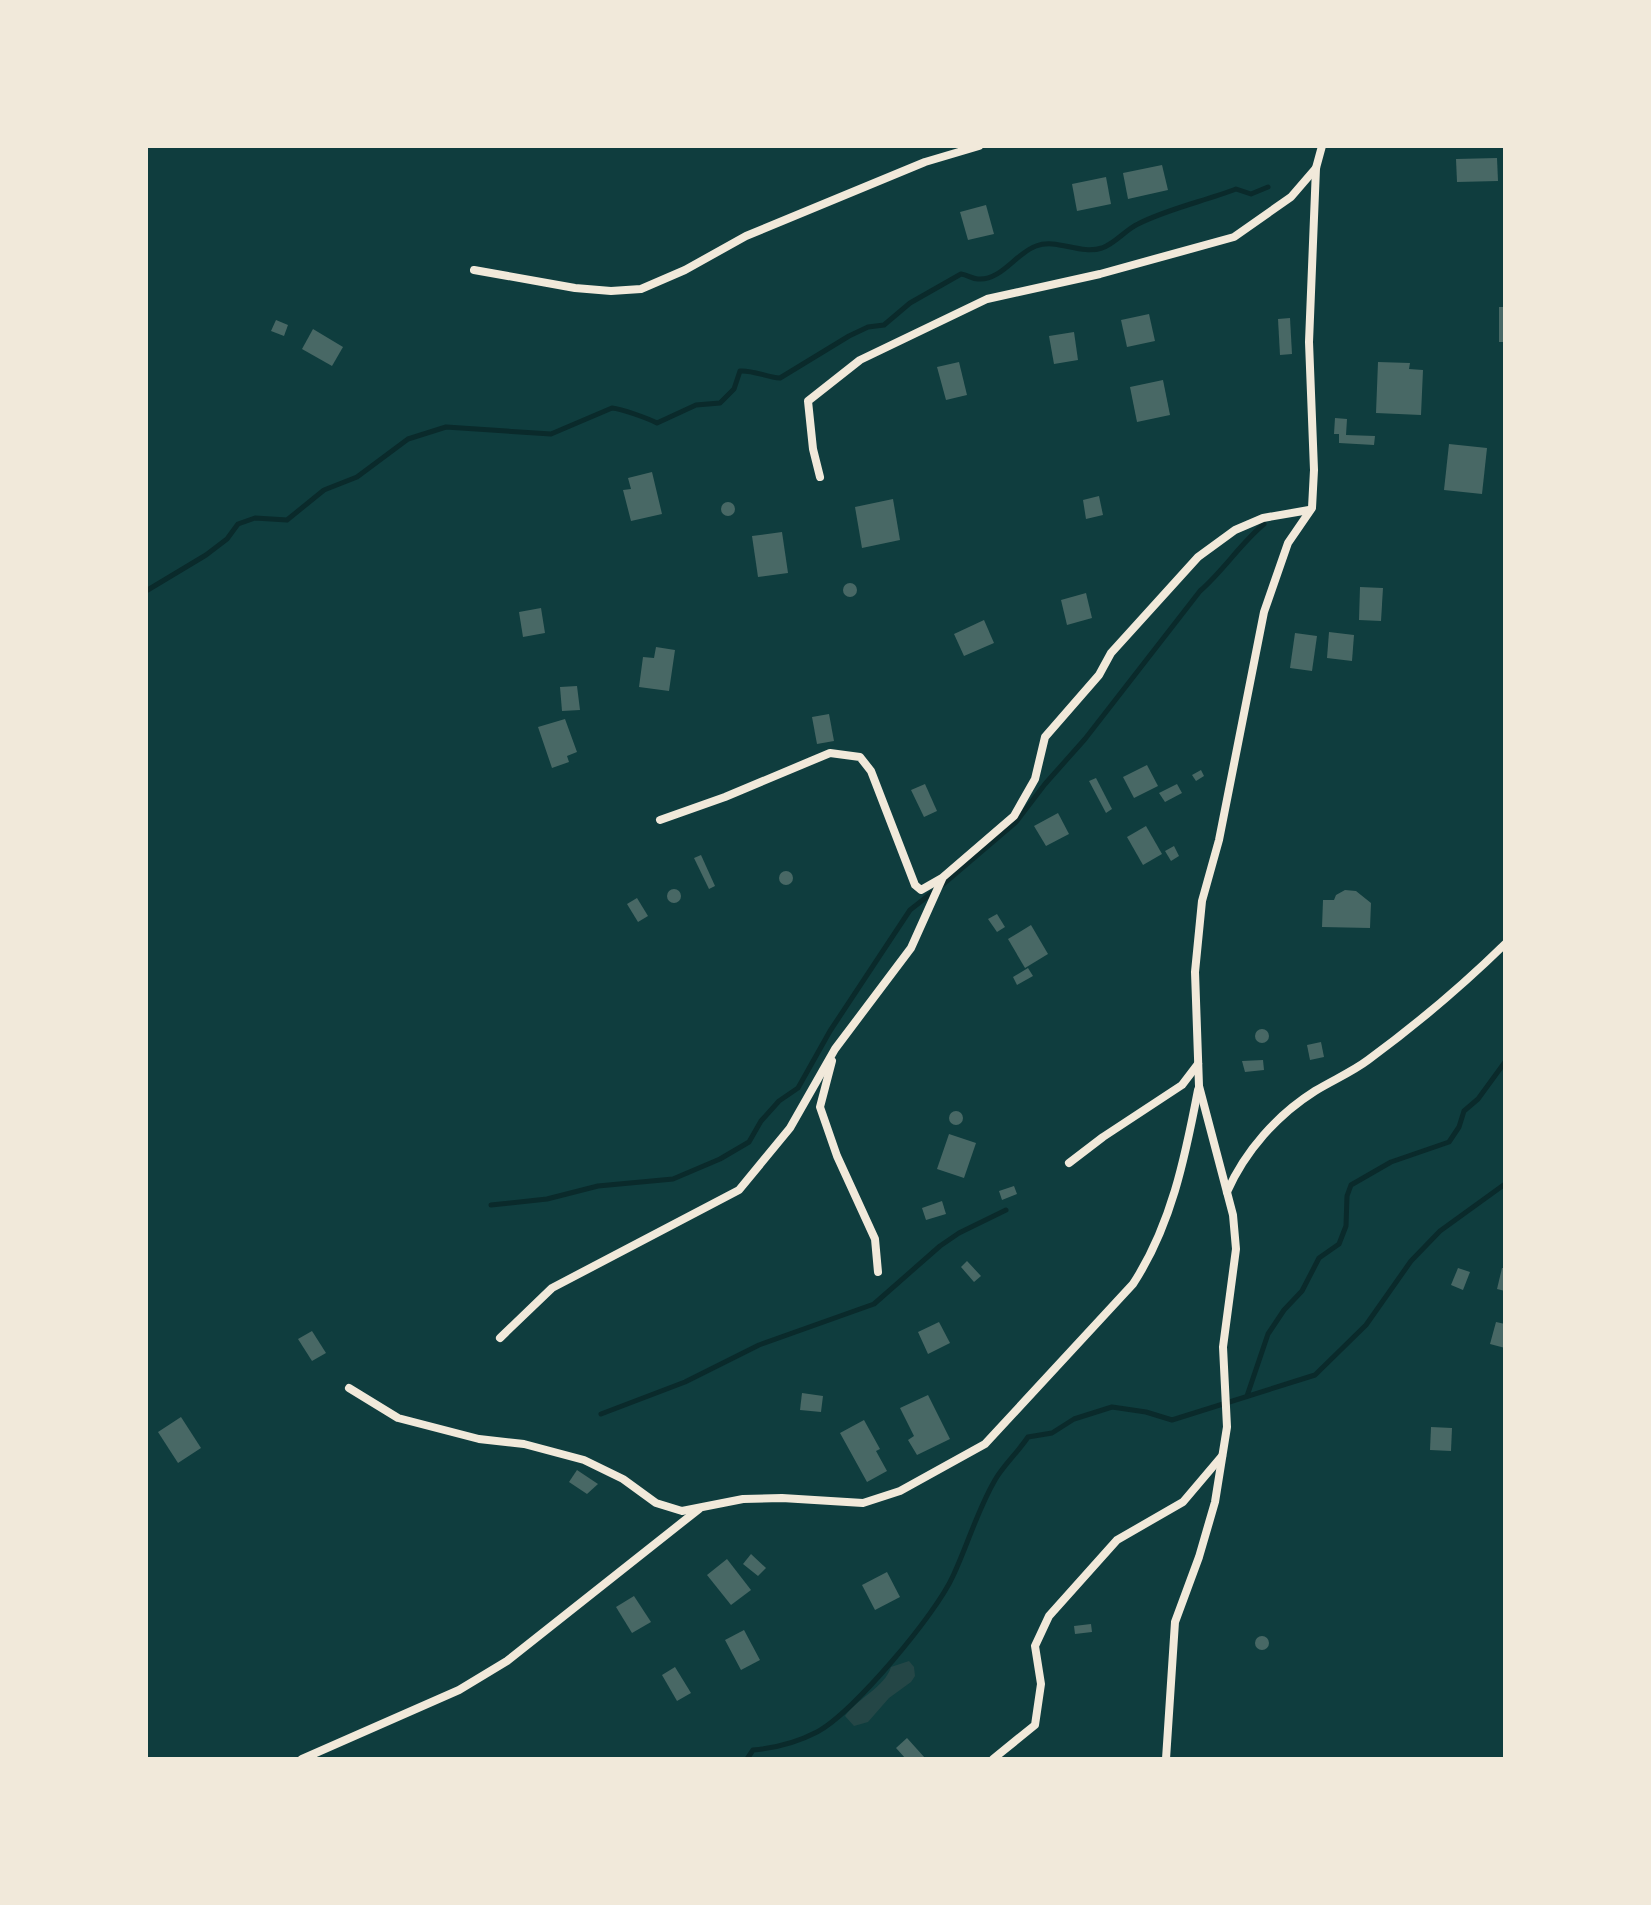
<svg xmlns="http://www.w3.org/2000/svg" width="1651" height="1905" viewBox="0 0 1651 1905" font-family="'Open Sans',sans-serif">
  <style>
    .green { fill: #244646 }
    .lines { fill: none; stroke-linecap: round; stroke-linejoin: round }
    .stream { stroke: #0a2a2b; stroke-width: 5 }
    .building { fill: #486865 }
    .minor { stroke: #f1e9da; stroke-width: 8 }
  </style>
  <rect width="100%" height="100%" fill="#0f3d3e"/>
  <path class="green" d="M909 1661 914 1667 915 1676 911 1682 889 1698 868 1722 854 1726 845 1716C858 1698 885 1687 891 1667Z"/>
  <g class="lines">
    <g class="stream">
      <path d="M146 591 206 555 227 539 238 524 255 518 287 520 324 490 357 477 408 439 446 427 551 434 612 408C622 409 647 418 657 423L696 405 720 403 734 389 740 371C753 370 766 377 780 378L849 336 868 327 884 325 910 303 961 274C968 275 972 279 978 279 1001 281 1016 253 1036 246 1057 238 1080 255 1102 248 1116 243 1125 230 1138 224 1167 209 1205 201 1236 189L1251 194 1268 187"/>
      <path d="M941 886 1016 822 1045 784 1085 739 1200 591C1224 570 1240 544 1264 524"/>
      <polyline points="491,1205 547,1199 598,1186 673,1179 720,1159 749,1142 761,1121 779,1101 798,1088 830,1031 910,910 933,892"/>
      <polyline points="1247,1396 1268,1334 1284,1310 1302,1291 1319,1258 1339,1244 1346,1226 1347,1196 1351,1185 1391,1162 1449,1142 1459,1127 1464,1111 1478,1099 1505,1062"/>
      <polyline points="601,1414 685,1382 759,1345 874,1304 940,1246 959,1233 1006,1210"/>
      <path d="M747 1759 753 1750C776 1748 796 1743 817 1732 854 1712 936 1614 953 1576 968 1544 977 1511 995 1480 1003 1466 1018 1452 1028 1437L1052 1433 1074 1419 1112 1407 1146 1412 1172 1420 1315 1375 1366 1325 1411 1261 1440 1231 1505 1184"/>
    </g>
  </g>
  <g class="building">
    <polygon points="1497,158 1498,181 1457,182 1456,159"/>
    <polygon points="1162,165 1168,190 1128,199 1123,173"/>
    <polygon points="1106,177 1111,204 1077,211 1072,184"/>
    <polygon points="986,205 994,234 968,240 960,212"/>
    <rect x="1499" y="307" width="6" height="35"/>
    <polygon points="1149,314 1155,341 1127,347 1121,320"/>
    <polygon points="1290,318 1292,354 1280,355 1278,319"/>
    <polygon points="276,320 288,325 284,336 271,331"/>
    <polygon points="313,329 343,347 332,366 302,349"/>
    <polygon points="1074,332 1078,360 1054,364 1049,336"/>
    <polygon points="959,362 967,395 946,400 937,367"/>
    <polygon points="1378,362 1410,363 1409,369 1423,370 1421,415 1376,413"/>
    <polygon points="1163,380 1170,415 1137,422 1130,387"/>
    <polygon points="1335,418 1347,419 1346,435 1375,436 1374,445 1339,443 1339,434 1334,434"/>
    <polygon points="1449,444 1487,448 1482,494 1444,490"/>
    <polygon points="652,472 662,514 631,521 623,490 631,489 628,478"/>
    <polygon points="1099,496 1103,515 1086,519 1083,500"/>
    <polygon points="893,499 900,540 862,548 855,507"/>
    <circle cx="728" cy="509" r="7"/>
    <polygon points="782,532 788,573 758,577 752,536"/>
    <circle cx="850" cy="590" r="7"/>
    <polygon points="1360,587 1383,588 1381,621 1359,620"/>
    <polygon points="1086,593 1092,618 1067,625 1061,600"/>
    <polygon points="541,608 545,633 523,637 519,612"/>
    <polygon points="984,620 994,643 964,656 954,634"/>
    <polygon points="1329,632 1354,635 1352,661 1327,658"/>
    <polygon points="1295,633 1317,636 1312,671 1290,668"/>
    <polygon points="656,647 675,650 669,691 639,687 643,657 654,658"/>
    <polygon points="577,686 580,710 562,711 560,687"/>
    <polygon points="829,714 834,741 817,744 812,717"/>
    <polygon points="565,719 577,752 567,756 569,762 552,768 538,727"/>
    <polygon points="1147,765 1158,786 1134,798 1123,777"/>
    <polygon points="1201,770 1204,776 1196,781 1192,775"/>
    <polygon points="1096,778 1112,809 1106,813 1089,781"/>
    <polygon points="925,784 937,811 924,817 911,790"/>
    <polygon points="1177,784 1182,793 1165,802 1159,793"/>
    <polygon points="1058,813 1069,834 1046,846 1034,826"/>
    <polygon points="1146,826 1162,854 1143,865 1127,837"/>
    <polygon points="1174,846 1179,856 1171,861 1165,851"/>
    <polygon points="701,855 715,886 709,889 694,858"/>
    <circle cx="786" cy="878" r="7"/>
    <circle cx="674" cy="896" r="7"/>
    <polygon points="1345,890 1356,891 1371,903 1370,928 1322,927 1323,900 1334,900 1336,895"/>
    <polygon points="637,898 648,916 638,922 627,904"/>
    <polygon points="997,914 1005,927 997,932 988,919"/>
    <polygon points="1031,925 1048,954 1025,968 1008,939"/>
    <polygon points="1028,968 1033,976 1017,985 1013,977"/>
    <circle cx="1262" cy="1036" r="7"/>
    <polygon points="1321,1042 1324,1057 1310,1060 1307,1045"/>
    <polygon points="1263,1060 1264,1070 1245,1072 1242,1061"/>
    <circle cx="956" cy="1118" r="7"/>
    <polygon points="949,1134 976,1143 964,1178 937,1169"/>
    <polygon points="1014,1186 1017,1194 1002,1200 999,1191"/>
    <polygon points="942,1201 946,1214 926,1220 922,1208"/>
    <polygon points="967,1261 981,1276 974,1282 961,1267"/>
    <polygon points="1458,1268 1470,1272 1463,1290 1451,1285"/>
    <polygon points="1502,1268 1505,1268 1505,1291 1497,1289"/>
    <polygon points="939,1322 950,1343 928,1354 918,1332"/>
    <polygon points="1496,1322 1505,1324 1505,1348 1490,1344"/>
    <polygon points="312,1331 326,1353 312,1361 298,1339"/>
    <polygon points="802,1393 823,1396 821,1412 800,1410"/>
    <polygon points="928,1395 950,1439 917,1455 908,1440 914,1436 900,1408"/>
    <polygon points="181,1417 201,1448 178,1463 158,1432"/>
    <polygon points="864,1420 880,1449 876,1451 887,1471 867,1482 840,1433"/>
    <polygon points="1431,1427 1452,1428 1451,1451 1430,1450"/>
    <polygon points="577,1470 598,1484 587,1494 569,1482"/>
    <polygon points="751,1554 766,1568 758,1576 743,1564"/>
    <polygon points="727,1559 751,1590 731,1605 707,1575"/>
    <polygon points="887,1572 900,1597 875,1610 862,1585"/>
    <polygon points="634,1596 651,1622 632,1633 616,1607"/>
    <polygon points="1091,1624 1092,1632 1075,1634 1074,1626"/>
    <polygon points="744,1630 760,1660 741,1670 725,1640"/>
    <circle cx="1262" cy="1643" r="7"/>
    <polygon points="675,1667 691,1693 677,1701 662,1675"/>
    <polygon points="907,1738 925,1758 924,1759 906,1759 896,1748"/>
  </g>
  <g class="lines">
    <g class="minor">
      <polyline points="474,270 575,288 611,291 641,289 685,270 746,236 925,162 979,146"/>
      <polyline points="820,477 813,449 808,401 860,360 987,299 1100,274 1234,237 1291,197 1316,168"/>
      <polyline points="660,820 725,797 830,753 860,757 871,771 915,885 921,890 942,878 1014,816 1035,779 1045,737 1099,675 1111,653 1198,557 1235,530 1263,518 1309,510"/>
      <polyline points="832,1061 820,1107 837,1156 875,1239 878,1272"/>
      <polyline points="1069,1163 1103,1137 1182,1085 1198,1064"/>
      <path d="M1227 1192C1245 1151 1277 1115 1315 1091 1333 1080 1352 1072 1368 1060 1417 1024 1462 986 1505 944"/>
      <polyline points="500,1338 552,1288 739,1190 790,1128 835,1049 911,948 942,879"/>
      <path d="M349 1388 398 1418 479 1439 524 1444 584 1460 623 1479 656 1503 682 1511 743 1499 782 1498 863 1503 900 1491 985 1444 1133 1284C1171 1226 1185 1158 1198 1090"/>
      <polyline points="302,1759 459,1690 507,1661 699,1509"/>
      <polyline points="993,1759 1035,1725 1041,1684 1035,1646 1049,1616 1117,1540 1183,1502 1222,1456"/>
      <polyline points="1166,1759 1175,1622 1199,1557 1215,1502 1227,1427 1223,1347 1236,1249 1233,1215 1199,1086 1195,972 1202,901 1219,840 1264,612 1288,543 1312,508 1314,470 1309,342 1316,168 1322,146"/>
    </g>
  </g>
  <rect width="1651" height="1905" fill="none" stroke="#f1e9da" stroke-width="296"/>
</svg>
